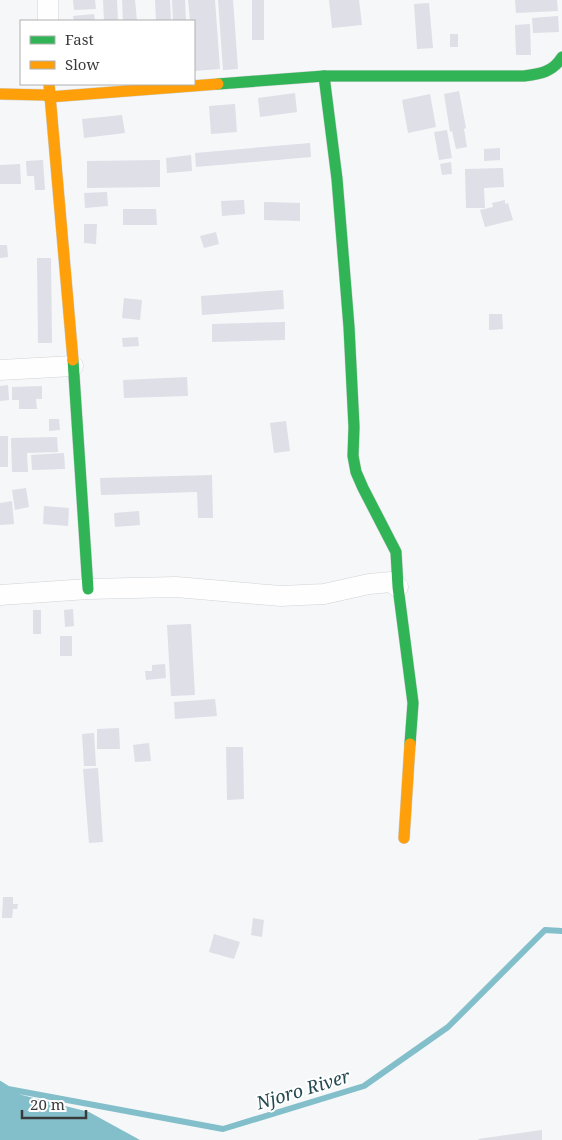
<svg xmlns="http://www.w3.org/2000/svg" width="562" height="1140" viewBox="0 0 562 1140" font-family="'Noto Serif',serif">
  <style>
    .water { fill: #83bfca }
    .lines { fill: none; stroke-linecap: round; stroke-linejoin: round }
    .stream { stroke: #83bfca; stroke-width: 6 }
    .building { fill: #dedfe7 }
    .street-casing { stroke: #d1d3d5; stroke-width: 21 }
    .fast-casing { stroke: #d1d3d5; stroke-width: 12 }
    .slow-casing { stroke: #d1d3d5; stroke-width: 12 }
    .street { stroke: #fefefe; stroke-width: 20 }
    .fast { stroke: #30b455; stroke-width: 11 }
    .slow { stroke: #ff9f0a; stroke-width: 11 }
    .labels { text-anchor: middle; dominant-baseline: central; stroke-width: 4; stroke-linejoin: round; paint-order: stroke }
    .water-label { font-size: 18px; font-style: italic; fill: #234a52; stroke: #fff }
  </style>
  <rect width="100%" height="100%" fill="#f5f7f9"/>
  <polygon class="water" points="0,1086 22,1095 89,1112 140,1140 0,1140"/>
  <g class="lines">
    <polyline class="stream" points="0,1084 8,1089 223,1129 364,1086 448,1027 545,930 562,931"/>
  </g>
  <g class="building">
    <polygon points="73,0 95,0 96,9 74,10"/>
    <polygon points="103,0 117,0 118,21 104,21"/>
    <polygon points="122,0 135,0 137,21 123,21"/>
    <polygon points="155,0 170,0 171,21 156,21"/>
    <polygon points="172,0 185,0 186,21 173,21"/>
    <polygon points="188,0 215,0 220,69 194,71 194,21 190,21"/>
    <polygon points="218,0 233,0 238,69 223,70"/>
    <rect x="252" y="0" width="12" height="40"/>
    <polygon points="329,0 359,0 362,25 332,28"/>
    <polygon points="515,0 557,0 558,11 516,13"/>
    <polygon points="429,3 433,48 417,49 414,4"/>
    <polygon points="94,14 95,21 74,21 73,16"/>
    <polygon points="558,16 559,32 533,33 532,18"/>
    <polygon points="530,24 531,55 516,55 515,25"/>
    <rect x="450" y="34" width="8" height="13"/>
    <polygon points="459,91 466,128 464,129 467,147 456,149 452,131 450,132 444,94"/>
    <polygon points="295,93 297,112 260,117 258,98"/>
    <polygon points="430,94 436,127 408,133 402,100"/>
    <polygon points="235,104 237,132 211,134 209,106"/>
    <polygon points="122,115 125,133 84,138 82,119"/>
    <polygon points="447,130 452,158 439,160 434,132"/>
    <polygon points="310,143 311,157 196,167 195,153"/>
    <polygon points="500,148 500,160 484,161 484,149"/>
    <polygon points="191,155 192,171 167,173 166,158"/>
    <polygon points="43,160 45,190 35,190 34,176 27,176 26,161"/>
    <polygon points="160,160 160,187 87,188 87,161"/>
    <polygon points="451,162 452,174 442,175 440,164"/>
    <polygon points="20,164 21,184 0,184 0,165"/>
    <polygon points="503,168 504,187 484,188 485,208 466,208 465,169"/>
    <polygon points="107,192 108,206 85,208 84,193"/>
    <polygon points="244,200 245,214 222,216 221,201"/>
    <polygon points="505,200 505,204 508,203 513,220 485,227 480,210 493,207 492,203"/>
    <polygon points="264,202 300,203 300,221 264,220"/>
    <polygon points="123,209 156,209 157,225 123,225"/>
    <polygon points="84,224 97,224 96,244 84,243"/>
    <polygon points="216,232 219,244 204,248 200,236"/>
    <polygon points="0,245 7,245 8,257 0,258"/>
    <polygon points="37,258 51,258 52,343 38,343"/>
    <polygon points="283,290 284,309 202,315 201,296"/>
    <polygon points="124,298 142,300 140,320 122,318"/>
    <polygon points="489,314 502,314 503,329 489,330"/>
    <polygon points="285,322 285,340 212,342 212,324"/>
    <polygon points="138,337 139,346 123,347 122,338"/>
    <polygon points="187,377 188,396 124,398 123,380"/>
    <polygon points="8,385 9,400 0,401 0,386"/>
    <polygon points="42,386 42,399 36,399 37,409 19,409 19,400 12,400 12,387"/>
    <polygon points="49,419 59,419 60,430 49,431"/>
    <polygon points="286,421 290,451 274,453 270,423"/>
    <rect x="0" y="436" width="8" height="31"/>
    <polygon points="57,437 58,452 27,453 28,472 12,472 11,438"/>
    <polygon points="64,453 65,469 32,470 31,455"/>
    <polygon points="212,475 213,518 198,518 197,492 101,495 100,478"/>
    <polygon points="26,488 29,507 15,510 12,490"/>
    <polygon points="12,501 14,524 0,525 0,503"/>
    <polygon points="44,506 69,508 68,526 43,524"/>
    <polygon points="139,511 140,525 115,527 114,513"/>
    <polygon points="73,609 74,626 65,627 64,610"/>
    <rect x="33" y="610" width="8" height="24"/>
    <polygon points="191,624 195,695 171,696 167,625"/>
    <rect x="60" y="636" width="12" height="20"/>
    <polygon points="165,664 166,678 146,680 145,671 152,671 152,665"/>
    <polygon points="215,699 217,716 175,719 174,702"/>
    <polygon points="119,728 120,749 97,749 97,729"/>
    <polygon points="94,733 96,766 84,766 82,734"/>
    <polygon points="149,743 151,761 135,762 133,745"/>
    <polygon points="226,747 243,747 244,799 227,800"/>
    <polygon points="98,768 103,842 89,843 83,769"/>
    <polygon points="3,897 13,897 13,904 18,904 17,909 13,909 12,918 2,918"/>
    <polygon points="253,918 264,920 262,937 251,935"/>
    <polygon points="214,934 240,942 234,959 209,952"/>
    <polygon points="542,1130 542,1140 479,1140 478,1139"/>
  </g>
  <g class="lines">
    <g class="street-casing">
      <g id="street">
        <polyline points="48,0 48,21"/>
        <polyline points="0,370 73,366"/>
        <polyline points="0,595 88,589 176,587 281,596 324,594 369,584 391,582 398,587"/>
      </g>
    </g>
    <g class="fast-casing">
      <g id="fast">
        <polyline points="324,76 337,179 349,327 354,427 353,456 356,472 363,488 396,552 398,587 413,703 410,744"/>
        <path d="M218 84 324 76H524C540 74 553 72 562 57"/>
        <polyline points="73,360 88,589"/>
      </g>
    </g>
    <g class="slow-casing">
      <g id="slow">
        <polyline points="49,84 73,360"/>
        <polyline points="0,94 44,95 49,97 218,84"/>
        <polyline points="404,838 410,744"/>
      </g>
    </g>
    <use href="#street" class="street"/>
    <use href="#fast" class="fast"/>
    <use href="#slow" class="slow"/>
  </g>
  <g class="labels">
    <g class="water-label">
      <text transform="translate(303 1089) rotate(-17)">Njoro River</text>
    </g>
  </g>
  <rect x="20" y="20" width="175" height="65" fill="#ffffff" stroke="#b0b0b1"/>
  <rect x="30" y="36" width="25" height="8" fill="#30b455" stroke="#b0b0b1"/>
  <text x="65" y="45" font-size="15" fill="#393a3c">Fast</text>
  <rect x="30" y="61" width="25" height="8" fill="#ff9f0a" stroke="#b0b0b1"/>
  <text x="65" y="70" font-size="15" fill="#393a3c">Slow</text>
  <path d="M22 1110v8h64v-8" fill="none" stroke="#393a3c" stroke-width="2.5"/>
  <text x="30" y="1110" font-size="15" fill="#393a3c" stroke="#ffffff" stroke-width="4" paint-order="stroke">20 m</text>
</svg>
